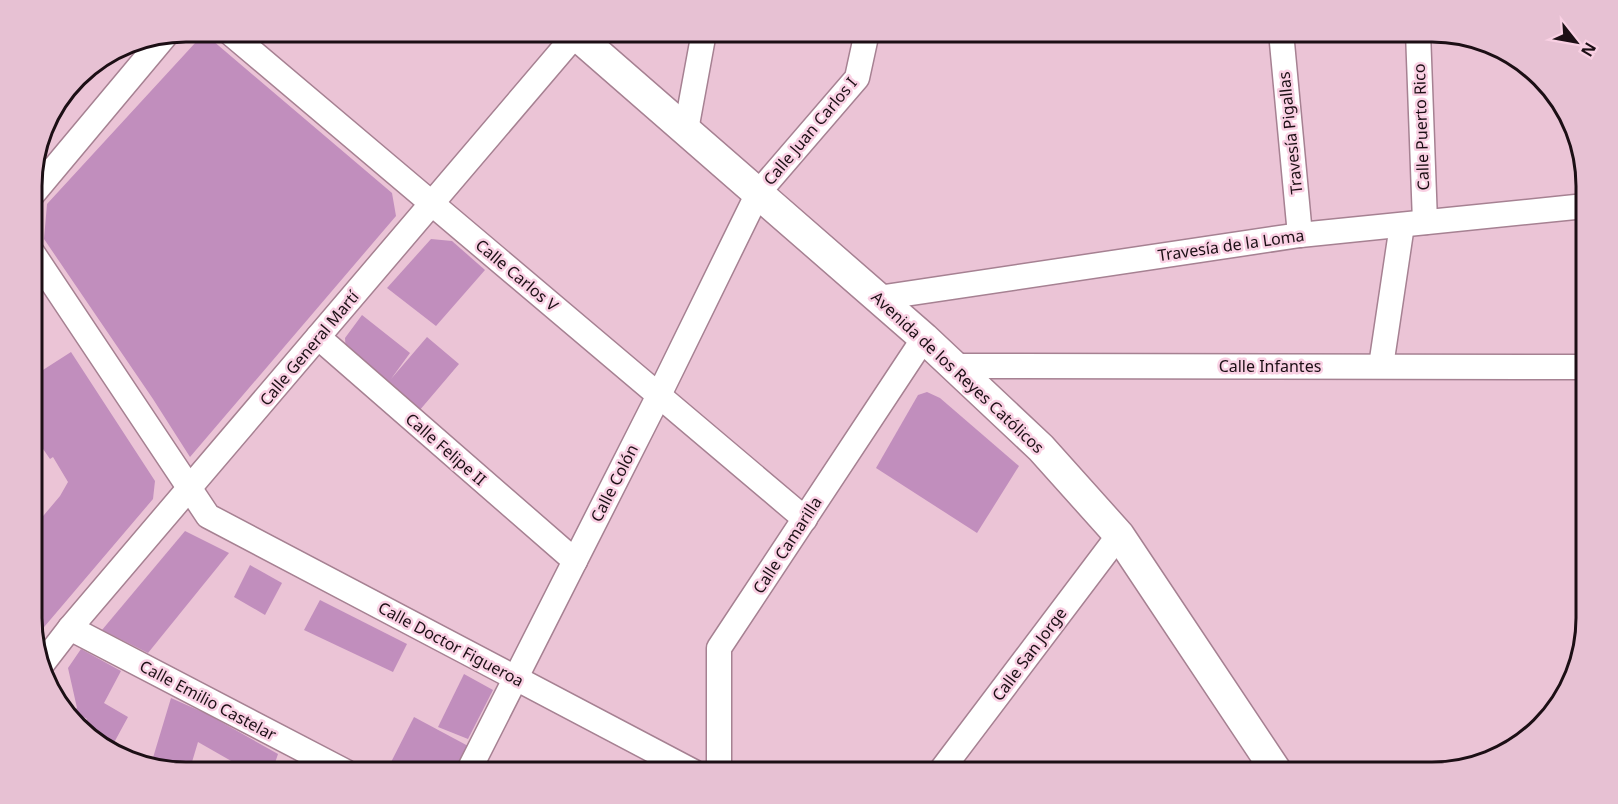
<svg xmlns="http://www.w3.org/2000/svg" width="1618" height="804" viewBox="0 0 1618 804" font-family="'Noto Sans',sans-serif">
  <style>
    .building { fill: #c18ebd }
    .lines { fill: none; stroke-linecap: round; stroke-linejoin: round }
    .minor-casing { stroke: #a68192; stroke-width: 27 }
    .tertiary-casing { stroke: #a68192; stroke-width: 33 }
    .minor { stroke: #fff; stroke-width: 24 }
    .tertiary { stroke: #fff; stroke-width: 30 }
    .labels { text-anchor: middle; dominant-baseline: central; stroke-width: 5; stroke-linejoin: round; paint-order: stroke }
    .street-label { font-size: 16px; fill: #1c0f15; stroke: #f9d0e3 }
    .rim { fill: none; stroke: #1c0f15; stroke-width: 3 }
  </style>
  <rect width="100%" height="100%" fill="#ebc4d6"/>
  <g class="building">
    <polygon points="212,40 392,193 396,216 190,457 153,399 44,239 47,204 196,42"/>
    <polygon points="431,239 452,241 485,270 436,326 387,288"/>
    <polygon points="362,315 410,353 391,379 427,337 459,364 419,411 346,354 345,338"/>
    <polygon points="71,352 155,481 153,499 39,633 33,635 33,528 60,496 68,482 53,457 50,459 32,433 32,377"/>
    <polygon points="927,392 940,398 1019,466 977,533 876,468 918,395"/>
    <polygon points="185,531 229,553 148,653 102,630"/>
    <polygon points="250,565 282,583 265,615 234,597"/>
    <polygon points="320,600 407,644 393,672 304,630"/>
    <polygon points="81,649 121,671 104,703 128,717 110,750 82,727 87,719 73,711 77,708 68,668"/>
    <polygon points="464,674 493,690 468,739 438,727"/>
    <polygon points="171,698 207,714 278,754 272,772 239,772 231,769 233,762 198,742 189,772 152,761"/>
    <polygon points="414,717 470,747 456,772 386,772"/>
  </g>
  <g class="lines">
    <g class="minor-casing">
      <g id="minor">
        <polyline points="229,32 805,519"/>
        <polyline points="1281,32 1300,235"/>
        <polyline points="1418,32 1425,222"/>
        <polyline points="686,130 704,32"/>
        <polyline points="32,195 165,36"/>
        <polyline points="32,252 208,516 694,772"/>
        <polyline points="878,298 1300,235 1585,206"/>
        <polyline points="318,337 575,561"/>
        <polyline points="953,366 1586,367"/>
        <polyline points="1381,366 1402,225"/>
        <polyline points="70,628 346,772"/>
        <polyline points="43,663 70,628 576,34"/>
        <polyline points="468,772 659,395 758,193 857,78 867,32"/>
        <polyline points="719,772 719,648 924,338"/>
        <polyline points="940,772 1119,535"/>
      </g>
    </g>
    <g class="tertiary-casing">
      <polyline id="tertiary" points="573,32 924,338 1041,448 1119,535 1277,772"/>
    </g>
    <use href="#minor" class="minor"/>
    <use href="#tertiary" class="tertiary"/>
  </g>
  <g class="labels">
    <g class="street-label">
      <text transform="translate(1421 127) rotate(-92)">Calle Puerto Rico</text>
      <text transform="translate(810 131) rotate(-50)">Calle Juan Carlos I</text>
      <text transform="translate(1290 133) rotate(-96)">Travesía Pigallas</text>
      <text transform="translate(1231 245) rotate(-8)">Travesía de la Loma</text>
      <text transform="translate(517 275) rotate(40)">Calle Carlos V</text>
      <text transform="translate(309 348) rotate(-50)">Calle General Martí</text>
      <text x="1270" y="366">Calle Infantes</text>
      <text transform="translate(958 372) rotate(43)">Avenida de los Reyes Católicos</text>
      <text transform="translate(446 449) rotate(41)">Calle Felipe II</text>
      <text transform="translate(614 483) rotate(-63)">Calle Colón</text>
      <text transform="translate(787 545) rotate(-57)">Calle Camarilla</text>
      <text transform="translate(451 644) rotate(28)">Calle Doctor Figueroa</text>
      <text transform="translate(1029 654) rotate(-53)">Calle San Jorge</text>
      <text transform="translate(208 700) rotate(28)">Calle Emilio Castelar</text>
    </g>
  </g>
  <path d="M0 0H1618V804H0ZM186 42H1432A144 144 0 0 1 1576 186V618A144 144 0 0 1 1432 762H186A144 144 0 0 1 42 618V186A144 144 0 0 1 186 42Z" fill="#e7c1d3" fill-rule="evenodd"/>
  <path class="rim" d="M186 42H1432A144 144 0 0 1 1576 186V618A144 144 0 0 1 1432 762H186A144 144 0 0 1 42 618V186A144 144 0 0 1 186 42Z"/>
  <g transform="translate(1576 42) rotate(121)" stroke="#f9d0e3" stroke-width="4.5" paint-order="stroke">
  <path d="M0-4.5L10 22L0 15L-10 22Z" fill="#1c0f15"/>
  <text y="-9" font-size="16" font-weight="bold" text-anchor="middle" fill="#1c0f15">N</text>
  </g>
</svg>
